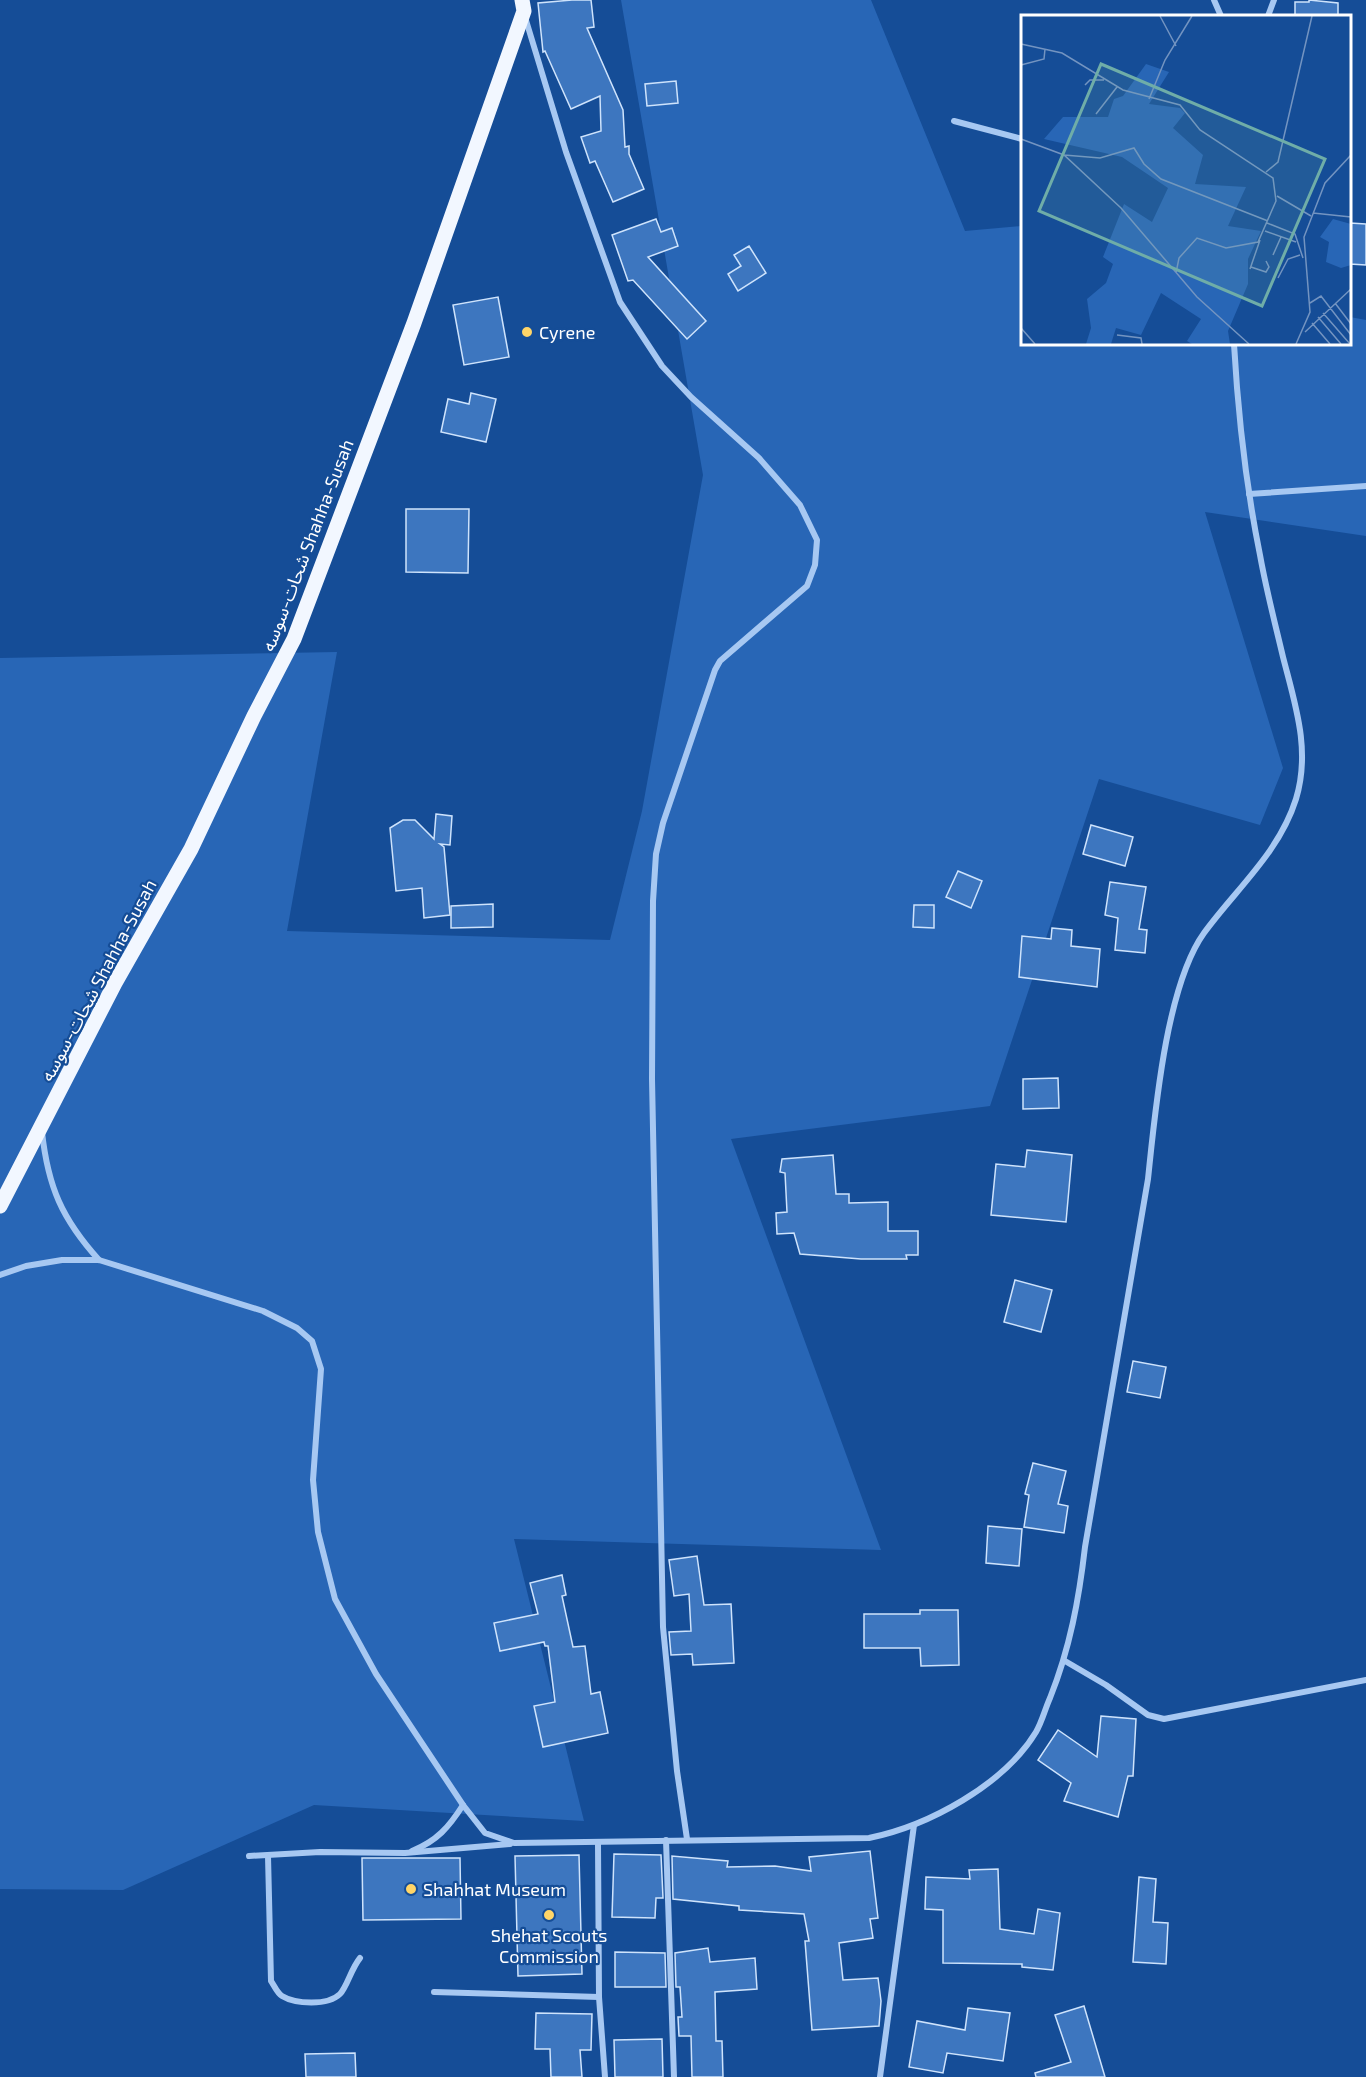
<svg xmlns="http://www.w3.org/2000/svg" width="1366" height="2077" viewBox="0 0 1366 2077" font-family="'Exo 2','Noto Sans Arabic',sans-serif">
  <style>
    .green { fill: #2866b6 }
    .building { fill: #3d76bf; stroke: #cee3fc; stroke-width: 1.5 }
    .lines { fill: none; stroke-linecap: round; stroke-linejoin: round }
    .minor { stroke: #a7c8f2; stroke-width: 6 }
    .primary { stroke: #f2f7ff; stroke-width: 15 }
    .poi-dot { fill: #ffd568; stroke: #154d97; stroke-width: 2 }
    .labels { text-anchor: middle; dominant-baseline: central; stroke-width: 4.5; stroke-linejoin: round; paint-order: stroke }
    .poi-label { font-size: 18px; fill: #fff; stroke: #154d97; text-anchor: start }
    .street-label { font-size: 18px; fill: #fff; stroke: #154d97 }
    .inset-road { fill: none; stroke: #7394c1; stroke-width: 1.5 }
    .view { fill: #6fada8; fill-opacity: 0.15; stroke: #6fada8; stroke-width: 3 }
    .inset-edge { fill: none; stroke: #fff; stroke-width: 3 }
  </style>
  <rect width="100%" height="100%" fill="#154d97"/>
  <polygon class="green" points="621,0 871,0 965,231 1022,226 1022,344 1350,344 1350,317 1366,320 1366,536 1205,512 1283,768 1260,825 1099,779 990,1106 731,1139 881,1550 514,1539 584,1821 314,1805 123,1890 0,1889 0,658 337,652 287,931 610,940 642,811 703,475"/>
  <g class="building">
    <polygon points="572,0 591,0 594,27 587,28 623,110 625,147 629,146 629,154 644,189 613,202 595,161 590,163 581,137 601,131 600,96 571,109 545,51 543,52 538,3"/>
    <polygon points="1309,0 1338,3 1338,16 1295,16 1295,2 1309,2"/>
    <polygon points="676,81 678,103 647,106 645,84"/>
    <polygon points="656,219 661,232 672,228 678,246 648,257 706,321 687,339 633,280 628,281 612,235"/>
    <polygon points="1350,223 1366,224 1366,265 1350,264"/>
    <polygon points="749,246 766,273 738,291 728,274 741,266 734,255"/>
    <polygon points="498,297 509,357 464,365 453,305"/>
    <polygon points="471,393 496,399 486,442 441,432 448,399 469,404"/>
    <polygon points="406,509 469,509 468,573 406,572"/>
    <polygon points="436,814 452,816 450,845 440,844 444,847 450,915 424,918 422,888 396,891 390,828 403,820 415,820 434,839"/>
    <polygon points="1091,825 1133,837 1125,866 1083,854"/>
    <polygon points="958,871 982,881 971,908 946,897"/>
    <polygon points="1110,882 1146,887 1139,929 1147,930 1145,953 1115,950 1118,918 1105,915"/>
    <polygon points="493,904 493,927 451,928 451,906"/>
    <polygon points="914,905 934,905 934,928 913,927"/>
    <polygon points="1052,928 1072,930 1071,946 1100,949 1097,987 1019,977 1022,936 1051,939"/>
    <polygon points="1058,1078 1059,1108 1023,1109 1023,1079"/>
    <polygon points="1027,1150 1072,1155 1066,1222 991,1215 996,1164 1025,1167"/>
    <polygon points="833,1155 836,1194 849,1194 849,1203 888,1202 888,1231 918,1231 918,1255 906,1255 907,1259 861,1259 800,1254 794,1233 777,1234 776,1213 787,1212 785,1173 780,1172 782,1159"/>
    <polygon points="1015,1280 1052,1290 1041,1332 1004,1322"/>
    <polygon points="1133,1361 1166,1367 1160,1398 1127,1392"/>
    <polygon points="1033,1463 1066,1471 1058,1504 1068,1506 1064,1533 1024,1527 1029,1495 1025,1494"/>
    <polygon points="988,1526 1022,1529 1019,1566 986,1563"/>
    <polygon points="697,1556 704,1605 731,1604 734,1663 693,1665 692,1654 671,1655 669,1632 691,1631 689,1594 674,1596 669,1560"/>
    <polygon points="562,1575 566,1595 562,1596 573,1647 585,1646 591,1694 600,1692 608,1733 543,1747 534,1706 555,1702 548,1646 545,1646 544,1642 500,1651 494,1623 538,1614 530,1583"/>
    <polygon points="920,1610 958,1610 959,1665 921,1666 920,1648 864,1648 864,1614 920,1614"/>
    <polygon points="1101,1716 1136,1719 1133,1776 1128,1776 1118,1817 1064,1801 1071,1783 1038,1760 1058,1730 1097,1757"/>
    <polygon points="870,1851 878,1918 870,1919 873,1938 839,1943 843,1980 878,1978 881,2001 879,2026 812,2030 805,1941 809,1941 804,1914 739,1910 739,1906 673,1899 672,1856 728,1861 727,1867 775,1866 811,1871 809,1857"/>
    <polygon points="614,1854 661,1855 663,1898 656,1898 655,1918 612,1917"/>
    <polygon points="579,1855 582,1974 518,1976 515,1856"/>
    <polygon points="362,1858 460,1858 461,1919 363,1920"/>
    <polygon points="998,1869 1000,1929 1034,1934 1038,1909 1060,1913 1053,1970 1022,1967 1022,1964 943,1963 943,1910 925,1909 926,1877 970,1879 969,1870"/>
    <polygon points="1139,1877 1156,1879 1153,1922 1168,1923 1166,1964 1133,1962"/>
    <polygon points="708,1948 710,1962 755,1958 757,1989 715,1992 716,2041 722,2041 723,2077 692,2077 691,2036 679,2036 678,2017 682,2017 680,1987 676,1987 675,1953"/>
    <polygon points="615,1952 665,1953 666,1987 615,1987"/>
    <polygon points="1084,2006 1105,2077 1036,2077 1035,2073 1071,2062 1055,2015"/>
    <polygon points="968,2008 1010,2013 1003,2061 947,2053 943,2073 909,2067 917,2021 965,2030"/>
    <polygon points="536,2013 592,2014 591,2050 580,2050 582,2077 551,2077 550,2049 535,2049"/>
    <polygon points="662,2039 663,2077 615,2077 614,2040"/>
    <polygon points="355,2053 356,2077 306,2077 305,2054"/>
  </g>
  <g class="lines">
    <g class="minor">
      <polyline points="1214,0 1221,16"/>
      <polyline points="1268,16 1274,0"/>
      <polyline points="525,17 566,152 620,302 662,366 691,397 759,458 800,505 817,540 815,565 807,586 720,661 715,670 663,823 656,854 653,901 652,1079 663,1627 677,1771 687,1839"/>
      <polyline points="954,121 1022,139"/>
      <polyline points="1249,494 1366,486"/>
      <path d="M42 1132C48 1187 62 1219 99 1260"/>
      <path d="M0 1275 26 1266 62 1260H99L263 1311 297 1328 312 1341 321 1369 313 1480 318 1532 335 1599 376 1674 463 1805 485 1833 514 1843 869 1838C928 1826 1004 1785 1036 1732 1042 1722 1045 1709 1050 1698 1070 1648 1079 1599 1085 1547L1148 1179C1155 1113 1166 986 1204 933 1236 889 1279 853 1296 799 1311 750 1295 704 1283 657 1275 623 1266 589 1260 555 1246 486 1238 414 1234 344"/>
      <polyline points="1065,1661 1106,1685 1148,1715 1164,1719 1366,1680"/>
      <polyline points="666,1840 674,2077"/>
      <polyline points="598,1844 599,1997 605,2077"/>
      <path d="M412 1851C437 1841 449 1827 463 1805"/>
      <polyline points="249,1856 320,1852 405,1853 510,1844"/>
      <path d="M268 1856 271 1981C274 1985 277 1993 282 1996 295 2004 328 2006 340 1994 347 1987 351 1969 360 1958"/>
      <polyline points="434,1992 599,1997"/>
      <polyline points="880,2077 914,1825"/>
    </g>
    <polyline class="primary" points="0,1206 115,983 191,849 254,716 294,639 414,323 524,11 522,0"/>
  </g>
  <g class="poi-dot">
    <circle cx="527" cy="332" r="6"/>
    <circle cx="411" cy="1889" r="6"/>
    <circle cx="549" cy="1915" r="6"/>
  </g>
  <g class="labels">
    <g class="poi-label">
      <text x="539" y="332">Cyrene</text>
      <text x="423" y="1889">Shahhat Museum</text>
      <text x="549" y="1935" text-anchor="middle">Shehat Scouts<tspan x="549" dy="21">Commission</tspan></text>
    </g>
    <g class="street-label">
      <text transform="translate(307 545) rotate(-69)">شحات-سوسه Shahha-Susah</text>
      <text transform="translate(98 980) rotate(-62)">شحات-سوسه Shahha-Susah</text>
    </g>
  </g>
  <g transform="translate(1021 15)">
    <rect width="330" height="330" fill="#154d97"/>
    <path d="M125 49 148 57 128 89 159 93 164 98 152 113 182 140 174 169 225 172 207 211 240 216 227 244V269L207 316 209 329H171L166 326 180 304 140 278 120 320 95 313 90 329H65L70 313 66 284 85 268 92 249 82 242 103 189 131 207 147 173 101 142 23 124 42 102H87L93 84 102 81ZM312 204 330 209V250L320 253 305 247 308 227 299 222Z" fill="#2866b6"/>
    <path class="inset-road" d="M139 1 155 31M0 29 41 38 102 75 159 90 179 115 252 163 255 186 237 227 205 233 176 223 158 243 155 258M0 50 23 44 24 34M64 70 69 65H83M128 84 144 45 171 1M75 99 96 72M0 124 43 140 100 193 176 282 228 329M43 140 79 143 113 133 123 149 140 164 247 206M245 157 257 147 291 1M256 181 290 201M292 198 330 202M246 208 274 219 282 243M244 216 275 227M252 240 260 222M230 252 245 257 248 252 245 246M229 254 239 225M257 263 267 244 279 240M289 288 300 281 330 320M314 288 330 309M302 298 329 329M297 302 320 329M291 308 309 329M0 313 14 329M284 317 330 274M96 320 120 323 121 329M275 329 289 297 283 222 304 168 330 140"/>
    <path class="view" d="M80 49 304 144 241 291 18 196Z"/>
    <rect width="330" height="330" class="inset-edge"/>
  </g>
</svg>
